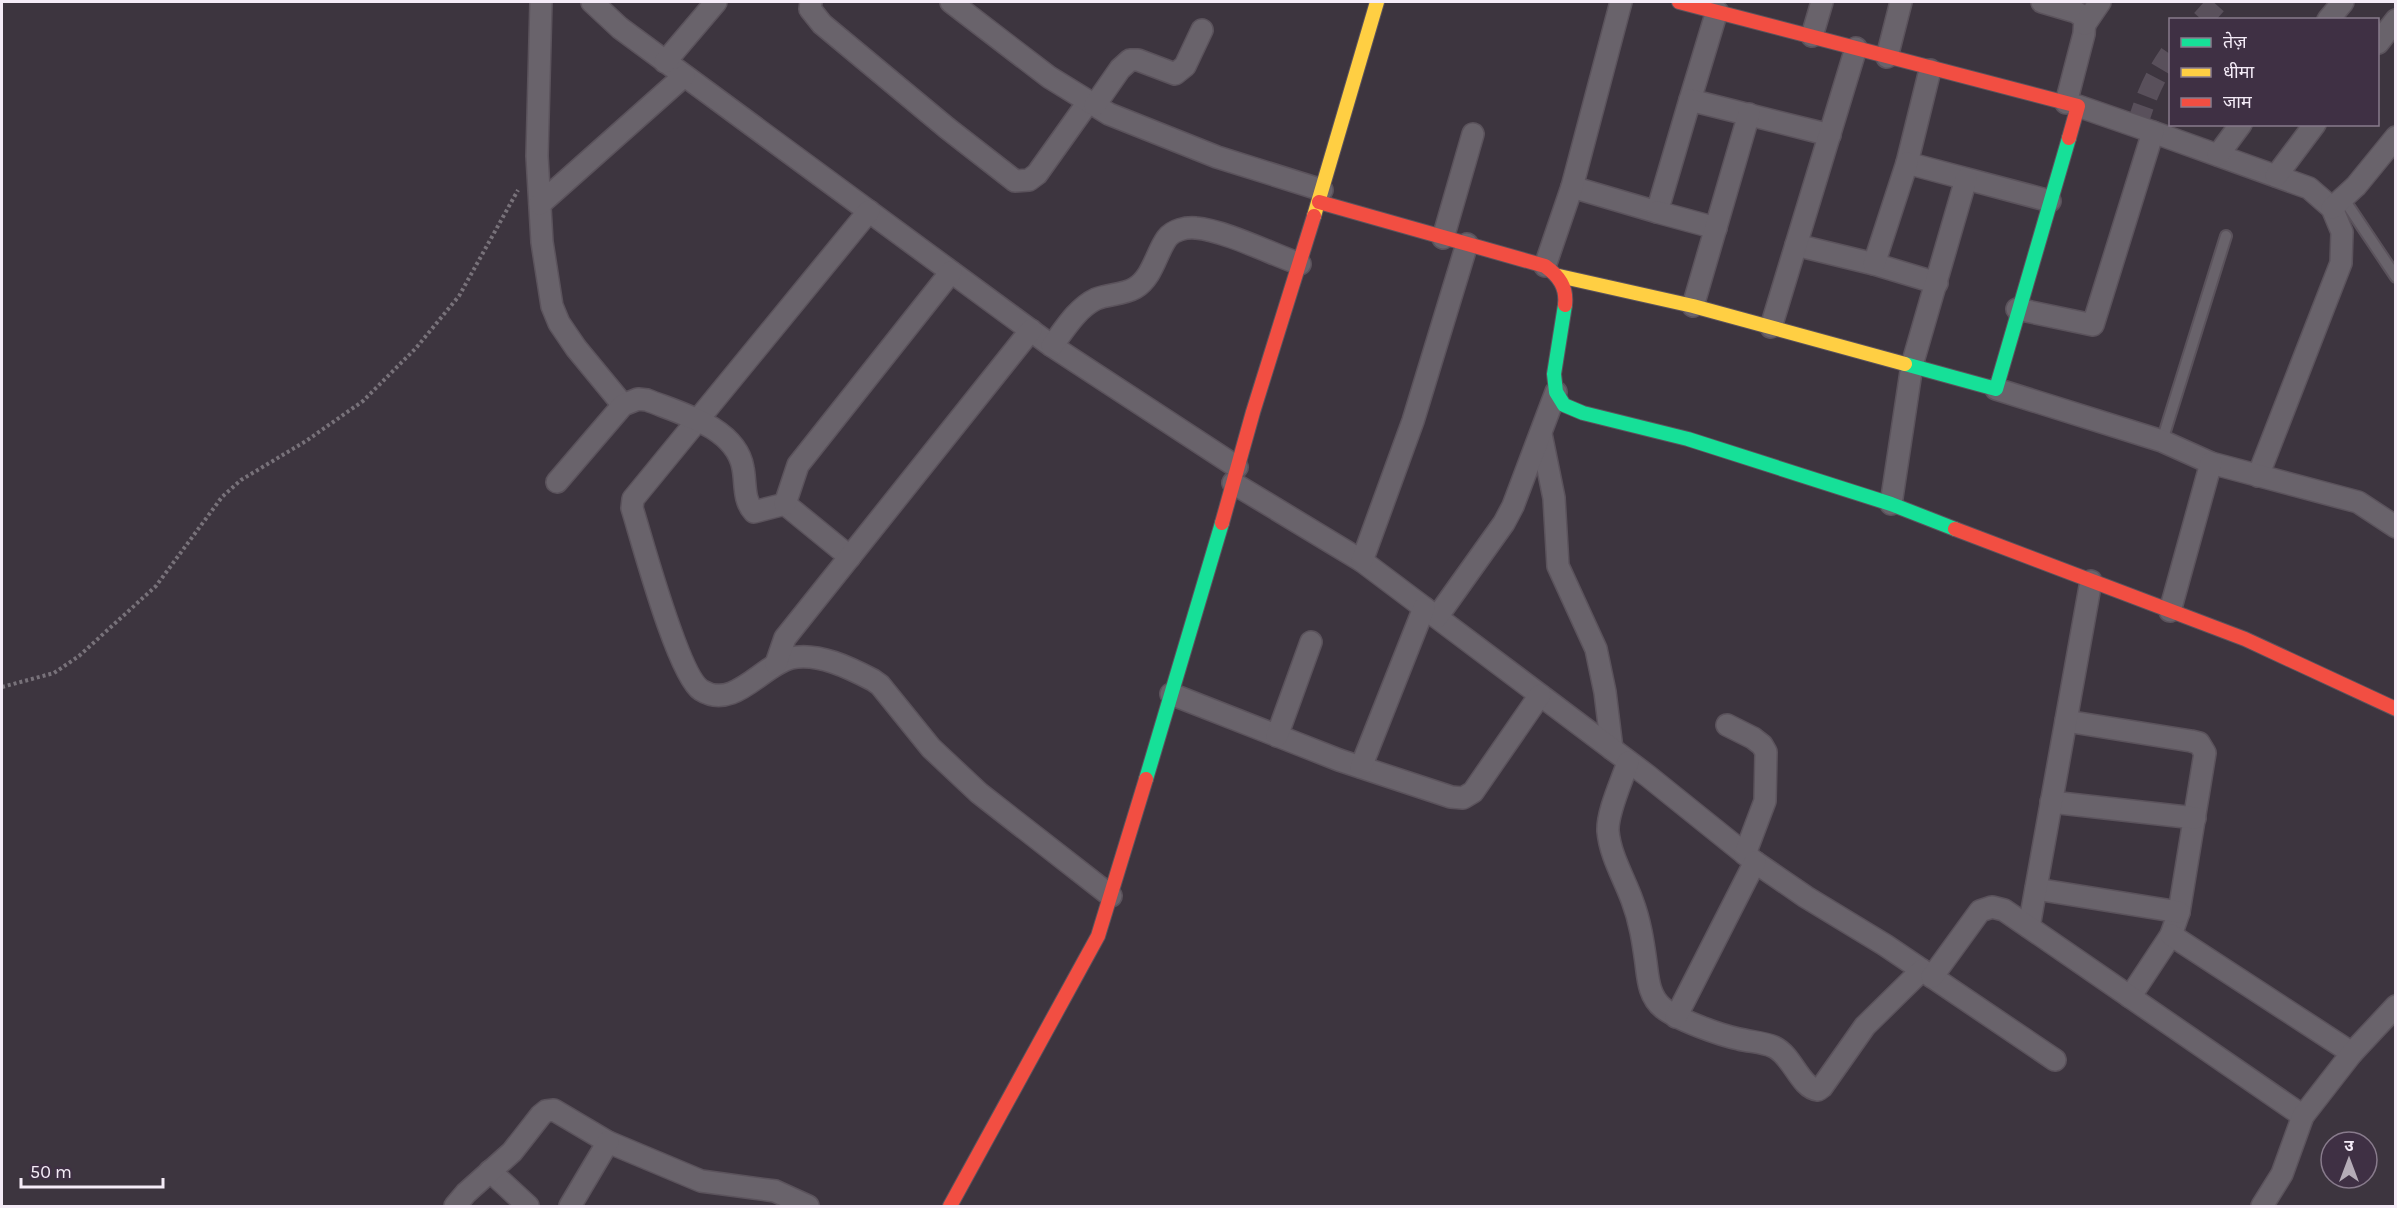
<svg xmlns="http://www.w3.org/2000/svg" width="2397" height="1208" viewBox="0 0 2397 1208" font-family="Karla,'Noto Sans Devanagari',sans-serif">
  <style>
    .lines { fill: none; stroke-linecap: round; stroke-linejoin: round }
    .street-tunnel { stroke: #59505b; stroke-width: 21; stroke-dasharray: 21 10; stroke-linecap: butt }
    .lane-casing { stroke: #5b535c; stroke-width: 14 }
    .street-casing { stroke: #5b535c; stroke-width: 24 }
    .fast-casing { stroke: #5b535c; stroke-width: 16 }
    .slow-casing { stroke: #5b535c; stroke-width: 16 }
    .jam-casing { stroke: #5b535c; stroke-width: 16 }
    .path { stroke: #78727a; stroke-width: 4; stroke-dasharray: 3 3; stroke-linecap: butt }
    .lane { stroke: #69636b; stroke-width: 10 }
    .street { stroke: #69636b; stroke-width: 21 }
    .fast { stroke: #16e098; stroke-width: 14 }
    .slow { stroke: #ffcf43; stroke-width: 14 }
    .jam { stroke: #f24e42; stroke-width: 14 }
  </style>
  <rect width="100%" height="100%" fill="#3d353f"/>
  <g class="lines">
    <g class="street-tunnel">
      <polyline points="2202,20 2218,2"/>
      <path d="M2137 126C2145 99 2154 77 2170 54"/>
    </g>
    <g class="lane-casing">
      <g id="lane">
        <polyline points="2343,198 2396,277"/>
        <polyline points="2162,441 2226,236"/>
      </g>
    </g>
    <g class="street-casing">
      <g id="street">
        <polyline points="541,2 537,156 542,242 552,306 559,323 576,348 623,405"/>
        <polyline points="592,2 620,28 658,56 1052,346 1237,467"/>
        <polyline points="811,2 810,9 822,24 947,128 1015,181 1029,180 1037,174 1089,101"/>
        <polyline points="951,2 1049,77 1109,114 1217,157 1322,190"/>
        <polyline points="2042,2 2076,12 2085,18 2084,34 2066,103"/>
        <polyline points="2328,20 2343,2"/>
        <polyline points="2085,24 2100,2"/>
        <polyline points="1812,36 1822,2"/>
        <polyline points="2378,43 2396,20"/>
        <polyline points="1887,57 1901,2"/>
        <polyline points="665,62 716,2"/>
        <polyline points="1930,70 1907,163 2050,201"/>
        <polyline points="1690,100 1717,11"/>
        <polyline points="1095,105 1120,69 1130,60 1138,60 1175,74 1185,66 1202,30"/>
        <polyline points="2153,132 2309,188 2332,208 2342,232 2341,263 2258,476"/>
        <polyline points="2218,155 2241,124"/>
        <polyline points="2276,176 2315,124"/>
        <polyline points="1572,187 1657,212 1690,100 1830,135"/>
        <polyline points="540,204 684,76"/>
        <polyline points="2332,208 2356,186 2396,137"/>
        <path d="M869 211 633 499 632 508C642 540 678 675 701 690 734 711 762 665 791 658 818 652 850 668 873 680L880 685 931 748 979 793 1111 896"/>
        <polyline points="1657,212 1716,228"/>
        <polyline points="1443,238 1473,134"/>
        <polyline points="1796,245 1874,264 1937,283"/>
        <polyline points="1874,264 1907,163"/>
        <polyline points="1545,266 1572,187 1621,2"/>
        <polyline points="1693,306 1749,114"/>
        <polyline points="2017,309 2093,325 2153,132 2078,106"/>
        <polyline points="1771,327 1856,48"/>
        <path d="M1052 346C1064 330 1077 308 1096 299 1108 294 1123 295 1135 288 1153 277 1156 253 1167 238 1173 230 1186 227 1196 228 1223 230 1272 254 1300 264"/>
        <polyline points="1996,389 2162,441 2211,463 2358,502 2396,527"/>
        <polyline points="1541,434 1554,498 1558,566 1596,649 1605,692 1612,749"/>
        <path d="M557 482 623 405 638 399 647 400C679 413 736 427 743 468 746 483 743 500 754 512L785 504 850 557"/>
        <polyline points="1233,483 1362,561 1648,776 1755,862 1806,897 1885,945 2055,1060"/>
        <polyline points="785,504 798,465 951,272"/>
        <polyline points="1891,504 1912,365 1966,179"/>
        <polyline points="1362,561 1413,421 1467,244"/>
        <polyline points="2170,611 2211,463"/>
        <polyline points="1437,617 1504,523 1513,506 1556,392"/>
        <polyline points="776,664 785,638 1031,330"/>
        <polyline points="1171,694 1339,760 1451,797 1463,798 1473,792 1540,695"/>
        <polyline points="2066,721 2191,741 2199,743 2205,753 2179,912 2171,935 2130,997"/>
        <polyline points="1727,725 1753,738 1762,745 1766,752 1765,801 1745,854"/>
        <polyline points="1277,736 1311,642"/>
        <path d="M1628 762C1622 781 1607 812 1608 831 1610 855 1624 878 1632 900 1640 921 1643 941 1646 963 1648 979 1649 997 1663 1008 1678 1020 1720 1035 1739 1039 1751 1042 1763 1042 1774 1047 1793 1056 1800 1088 1818 1090L1822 1087 1865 1026 1922 970"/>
        <polyline points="1361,767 1424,608"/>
        <polyline points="2051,802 2195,818"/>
        <polyline points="2036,889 2179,912"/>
        <polyline points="2029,927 2091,581"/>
        <polyline points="2171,935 2352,1053"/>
        <polyline points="1932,977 1980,911 1992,907 2004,910 2303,1116"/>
        <polyline points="1676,1017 1755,862"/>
        <polyline points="490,1171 528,1206"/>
        <polyline points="455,1206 466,1193 512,1152 541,1115 546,1111 554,1110 608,1142 701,1181 775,1191 808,1206"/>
        <polyline points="570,1206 608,1142"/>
        <polyline points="2262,1206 2282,1174 2303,1116 2352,1053 2396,1006"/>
      </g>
    </g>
    <g class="fast-casing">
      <g id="fast">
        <polyline points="1565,305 1554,374 1556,392 1564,405 1583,413 1688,439 1891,504 1955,529"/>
        <polyline points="1905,364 1996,389 2069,138"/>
        <polyline points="1146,779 1222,523"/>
      </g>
    </g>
    <g class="slow-casing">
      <g id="slow">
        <polyline points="1314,216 1377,2"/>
        <polyline points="1559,276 1693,306 1905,364"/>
      </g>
    </g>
    <g class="jam-casing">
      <g id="jam">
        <polyline points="1679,2 2078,106 2069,138"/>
        <path d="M1319 202 1545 266C1559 276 1567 287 1565 305"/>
        <polyline points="1222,523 1253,412 1314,216"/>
        <polyline points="1955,529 2245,639 2396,709"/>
        <polyline points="950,1206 1098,936 1146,779"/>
      </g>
    </g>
    <polyline class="path" points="2,687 54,673 79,656 156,586 222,497 241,480 306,441 363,401 416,348 459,296 518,190"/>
    <use href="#lane" class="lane"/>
    <use href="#street" class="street"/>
    <use href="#fast" class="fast"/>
    <use href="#slow" class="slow"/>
    <use href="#jam" class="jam"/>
  </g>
  <rect width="2397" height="1208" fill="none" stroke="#f5ecf8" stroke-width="6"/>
  <rect x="2169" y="18" width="210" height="108" fill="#3f3044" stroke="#887b8c" stroke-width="1.5"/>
  <rect x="2181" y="38" width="30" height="9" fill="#16e098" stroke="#887b8c" stroke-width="1.5"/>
  <text x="2223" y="48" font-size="18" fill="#f5ecf8">तेज़</text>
  <rect x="2181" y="68" width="30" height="9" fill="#ffcf43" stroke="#887b8c" stroke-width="1.5"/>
  <text x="2223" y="78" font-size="18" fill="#f5ecf8">धीमा</text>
  <rect x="2181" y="98" width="30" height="9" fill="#f24e42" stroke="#887b8c" stroke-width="1.5"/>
  <text x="2223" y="108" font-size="18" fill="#f5ecf8">जाम</text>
  <g transform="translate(2349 1160)"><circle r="28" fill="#3f3044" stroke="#887b8c" stroke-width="1.5"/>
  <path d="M0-4.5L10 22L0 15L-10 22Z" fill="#b5acb7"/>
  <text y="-9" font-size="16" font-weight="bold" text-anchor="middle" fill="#f5ecf8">उ</text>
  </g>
  <path d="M21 1178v9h142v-9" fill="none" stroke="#f5ecf8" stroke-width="3"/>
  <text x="30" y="1178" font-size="18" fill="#f5ecf8" stroke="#3f3044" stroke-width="4.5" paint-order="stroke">50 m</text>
</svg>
